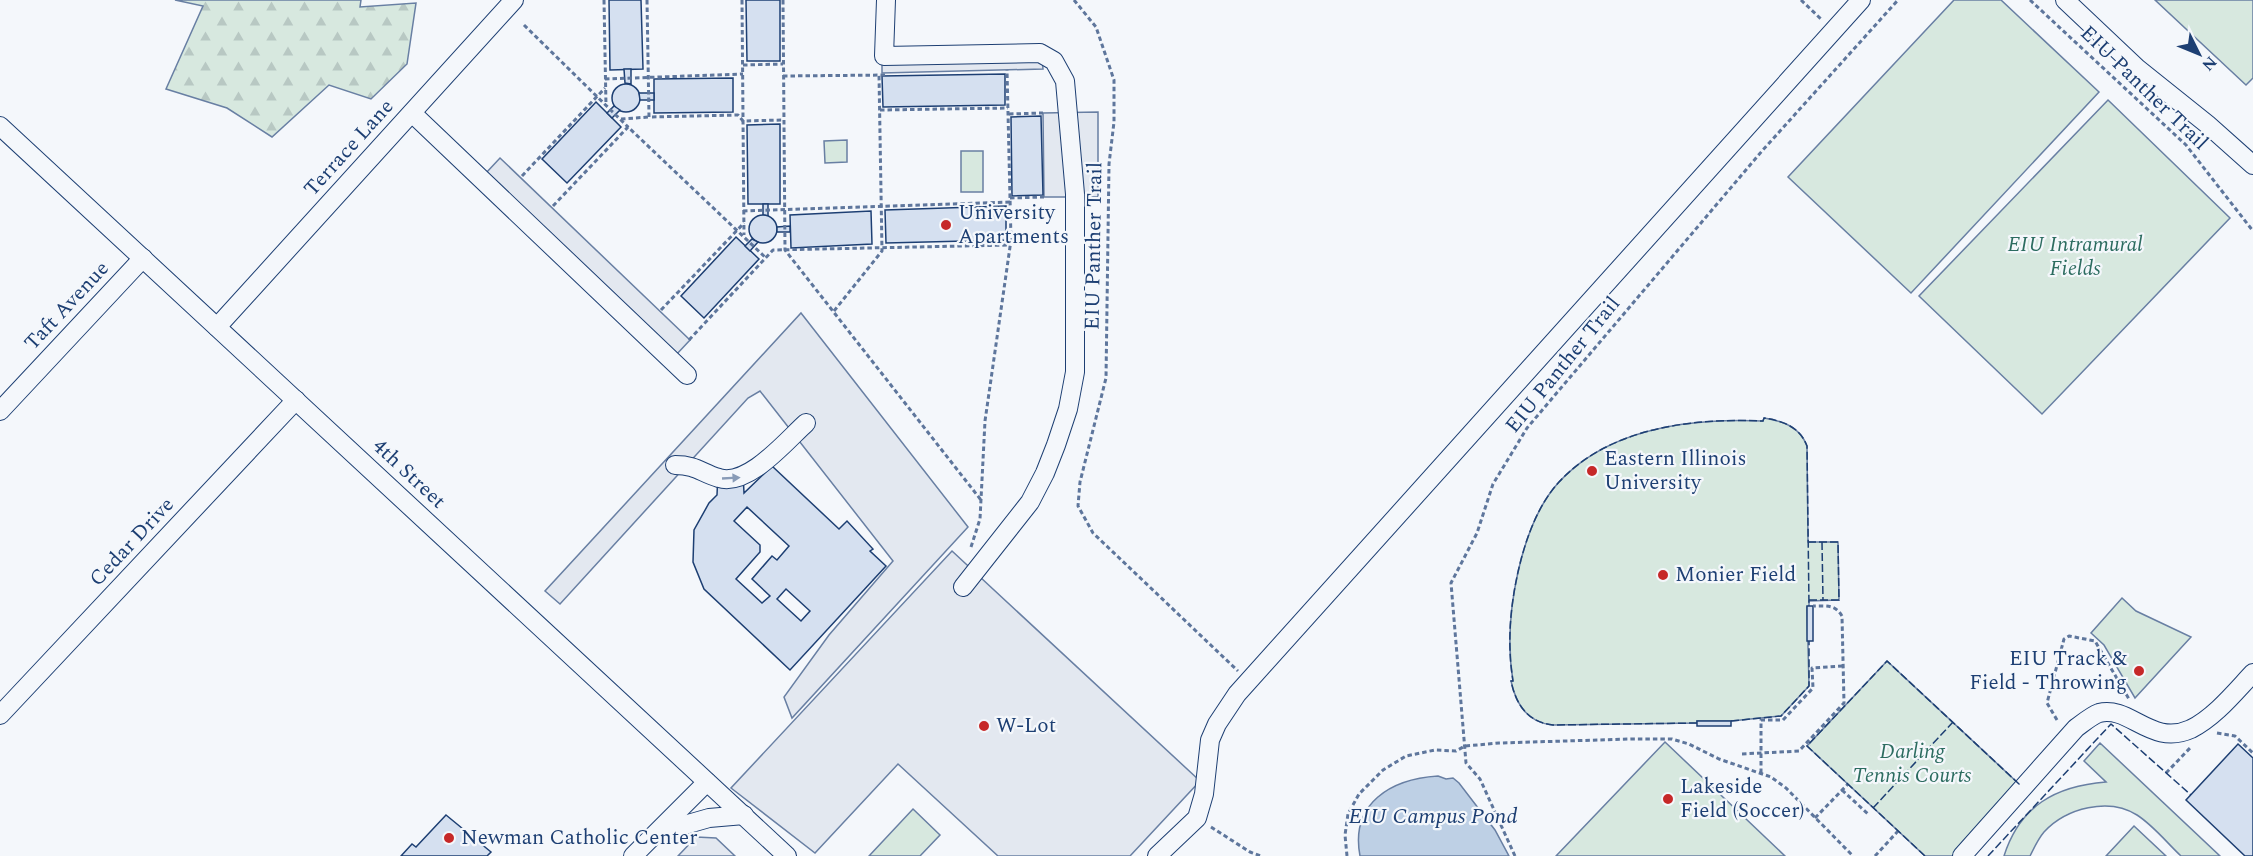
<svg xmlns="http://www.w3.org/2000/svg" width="2253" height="856" viewBox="0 0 2253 856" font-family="Spectral,serif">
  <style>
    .green { fill: #d7e8df; stroke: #687fa3; stroke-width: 1.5 }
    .forest { fill: url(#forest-firs); stroke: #687fa3; stroke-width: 1.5 }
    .parking { fill: #e3e8f0; stroke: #687fa3; stroke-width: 1.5 }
    .water { fill: #bed0e5; stroke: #687fa3; stroke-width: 1.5 }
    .building { fill: #d5e0f0; stroke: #1d3f73; stroke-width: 1.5; fill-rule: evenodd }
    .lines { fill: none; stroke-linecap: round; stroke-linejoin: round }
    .minor-casing { stroke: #1d3f73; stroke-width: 20 }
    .path { stroke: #5e769c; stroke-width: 3; stroke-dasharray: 4.5 3; stroke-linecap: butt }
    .minor { stroke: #f4f7fb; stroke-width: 18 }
    .fence { stroke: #1d3f73; stroke-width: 1.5; stroke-dasharray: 8 3; stroke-linecap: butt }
    .oneway { fill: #889bb7 }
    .poi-dot { fill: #c62828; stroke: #f4f7fb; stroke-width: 2 }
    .labels { text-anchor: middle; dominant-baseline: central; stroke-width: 4.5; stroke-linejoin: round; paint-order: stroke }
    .street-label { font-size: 21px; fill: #1d3f73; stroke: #f4f7fb }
    .poi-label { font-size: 21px; fill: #1d3f73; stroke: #f4f7fb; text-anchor: start }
    .park-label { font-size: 21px; font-style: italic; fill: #2c6c60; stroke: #f4f7fb }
    .water-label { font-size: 22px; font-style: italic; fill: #1d3f73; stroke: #f4f7fb }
  </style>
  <defs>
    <pattern id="forest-firs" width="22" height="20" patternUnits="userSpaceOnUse" patternTransform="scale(1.5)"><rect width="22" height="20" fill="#d7e8df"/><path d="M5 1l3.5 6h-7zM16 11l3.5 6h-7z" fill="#b8c8c3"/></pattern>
  </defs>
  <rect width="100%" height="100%" fill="#f4f7fb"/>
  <g class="green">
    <polygon points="1954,0 2001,0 2099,92 1911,293 1788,177"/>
    <polygon points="2155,0 2253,0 2253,78 2246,85"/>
    <polygon points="2108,100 2230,218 2042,414 1919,296"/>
    <polygon points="847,140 847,162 825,163 824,141"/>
    <rect x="961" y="151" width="22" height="41"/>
    <path d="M1764 418C1783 421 1800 427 1807 446L1808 542H1838L1839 600 1809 601V606L1807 607 1809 686 1781 716 1731 721H1697V723L1553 725C1528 723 1516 705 1511 681H1513C1507 644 1510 608 1518 572 1525 541 1537 506 1559 482 1610 427 1693 418 1763 421Z"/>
    <polygon points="2122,598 2136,611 2191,637 2135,698 2104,645 2091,633"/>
    <polygon points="1887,661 2019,784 1952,856 1925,856 1807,746"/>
    <polygon points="1665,742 1785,856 1556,856"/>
    <path d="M2100 743 2220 856H2181C2167 843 2154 826 2137 815 2109 797 2066 808 2044 832 2038 839 2034 848 2030 856H2004C2020 806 2055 786 2106 782L2084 761Z"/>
    <polygon points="913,809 940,835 920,856 869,856"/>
    <polygon points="2134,826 2166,856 2106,856"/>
  </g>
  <polygon class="forest" points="175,0 361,0 360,7 416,3 407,64 371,99 329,85 272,137 227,108 166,89 203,6"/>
  <g class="parking">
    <polygon points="1042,56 1043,69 882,73 882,61"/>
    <polygon points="1098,112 1098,197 1044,197 1043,113"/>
    <polygon points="500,158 690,340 676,355 486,173"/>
    <polygon points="801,313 968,527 792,718 784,697 829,635 893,561 760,391 748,398 560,604 545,591"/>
    <polygon points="952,551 1200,781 1130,856 998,856 898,764 815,853 731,788"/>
    <polygon points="696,837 716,838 735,856 678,856"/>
  </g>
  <path class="water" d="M1438 776 1446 779 1453 778 1459 783 1495 830 1509 856H1360C1350 803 1391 779 1438 776Z"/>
  <g class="building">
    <polygon points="609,0 641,0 643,69 610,70"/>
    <polygon points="746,0 780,0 780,61 747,61"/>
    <polygon points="624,69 631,69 631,84 625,83"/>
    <polygon points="1005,74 1005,105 883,107 882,76"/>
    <polygon points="733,78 733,112 654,113 654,79"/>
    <circle cx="626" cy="98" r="14"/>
    <polygon points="639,93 654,93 654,100 640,100"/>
    <polygon points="596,102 621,127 567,183 542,159"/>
    <polygon points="614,106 620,110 612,118 607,113"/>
    <polygon points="1041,116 1043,195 1012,196 1011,117"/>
    <polygon points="780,124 780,204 748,204 747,125"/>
    <polygon points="763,204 768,204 768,216 763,215"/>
    <polygon points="1006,206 1006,240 886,243 885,210"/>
    <polygon points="871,211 872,244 791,248 790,215"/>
    <circle cx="763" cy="229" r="14"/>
    <polygon points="790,226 790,232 777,232 777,227"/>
    <polygon points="736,237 759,259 704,318 681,296"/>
    <polygon points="752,239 758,242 750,251 745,246"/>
    <path d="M772 466 839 529 847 521 873 549 870 551 886 566 790 670 704 589 693 562 694 530 709 503 717 495 718 473H743L744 493ZM747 507 789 546 777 560 772 556 752 579 770 596 762 603 736 579 760 552V545L734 521ZM786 589 810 611 801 621 777 599Z"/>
    <rect x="1807" y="606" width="6" height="35"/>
    <rect x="1697" y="721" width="34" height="5"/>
    <polygon points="2238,744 2253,758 2253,856 2245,856 2186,800"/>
    <polygon points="446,815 491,852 487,856 401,856 412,844 416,847"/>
  </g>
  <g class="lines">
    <g class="minor-casing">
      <g id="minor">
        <polyline points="886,0 884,56 1040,53 1054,61 1065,81 1075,194 1075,372 1068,409 1056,445 1045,473 1030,502 963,587"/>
        <polyline points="2065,0 2137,68 2207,124 2253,165"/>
        <polyline points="412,113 687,375"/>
        <polyline points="0,126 787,856"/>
        <polyline points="217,327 514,0"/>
        <polyline points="0,411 143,258"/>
        <path d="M675 465C697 465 701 473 719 478 748 487 786 441 806 423"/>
        <polyline points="0,715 296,400"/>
        <polyline points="660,832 709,818 744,815"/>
        <polyline points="633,856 707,782"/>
        <polyline points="1157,856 1197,818 1204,794 1210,740 1217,724 1237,694 1861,0"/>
        <path d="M1962 856 2076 728C2083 723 2091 716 2099 713 2130 705 2151 747 2191 729 2215 717 2235 692 2253 673"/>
      </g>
    </g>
    <g class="path">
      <polyline points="604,0 606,106"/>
      <polyline points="647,0 649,117 738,115 743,121 784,120"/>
      <polyline points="742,0 744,235"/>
      <polyline points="783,0 785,250 981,500"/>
      <polyline points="1074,0 1096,27 1114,80 1114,122 1109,164 1106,378 1080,482 1078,506 1093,533 1238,671"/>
      <polyline points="1801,0 1822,20"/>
      <polyline points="2030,0 2186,145 2253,231"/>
      <polyline points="524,25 628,127"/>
      <polyline points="743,65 783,64"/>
      <polyline points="783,76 887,75"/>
      <polyline points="605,79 743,74"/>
      <polyline points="880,110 1008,108"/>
      <polyline points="1009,114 1043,113"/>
      <polyline points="621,119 649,117"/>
      <polyline points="522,176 605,88"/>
      <polyline points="1010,198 1044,197"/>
      <polyline points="553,206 628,127 766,258"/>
      <polyline points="743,211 1010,202"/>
      <polyline points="661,310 744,223"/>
      <polyline points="834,311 882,251 879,75"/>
      <polyline points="689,340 773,250 1010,245"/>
      <polyline points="971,547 980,519 985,421 1011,240 1007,70"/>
      <polyline points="2057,720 2047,703 2064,639 2069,636 2095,641 2129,699"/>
      <polyline points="2217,733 2235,736 2253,753"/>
      <path d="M1742 754 1799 751 1844 703 1842 616C1835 604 1826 606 1813 606"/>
      <polyline points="1761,773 1761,720 1783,720 1813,688 1812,668 1843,666"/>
      <polyline points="2166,773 2191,747"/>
      <polyline points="1842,790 1868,814"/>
      <polyline points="1815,818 1848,784"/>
      <polyline points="1211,827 1250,852 1261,856"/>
      <polyline points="1347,856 1345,835 1348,814 1359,794 1383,770 1406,756 1435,750 1456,751 1465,746 1499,743 1631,739 1672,739 1689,744 1719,759 1771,777 1786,788 1853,856"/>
      <polyline points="1515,856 1480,779 1466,763 1451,583 1477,533 1493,484 1527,428 1762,151 1898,0"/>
      <polyline points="1875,856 1898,831"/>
    </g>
    <use href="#minor" class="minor"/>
    <g class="fence">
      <polyline points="1808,542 1838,542 1839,600 1809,600"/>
      <polyline points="1822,542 1823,600"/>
      <polyline points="1731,721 1781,716 1809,686 1809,641"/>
      <path d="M1697 723 1553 725C1528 722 1516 705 1511 681H1513C1507 644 1510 608 1518 572 1525 541 1537 506 1559 482 1610 427 1693 418 1763 421L1764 418C1783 421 1800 427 1807 446L1809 606"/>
      <polyline points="1873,808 1953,722"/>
      <polyline points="1925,856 1807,746 1887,661 2019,784 2017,786"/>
      <polyline points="1988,856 2111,724 2191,795"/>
    </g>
  </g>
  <defs><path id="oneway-solid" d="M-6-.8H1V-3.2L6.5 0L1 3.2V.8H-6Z" transform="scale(1.5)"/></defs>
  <use class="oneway" href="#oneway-solid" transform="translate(731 478) rotate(-3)"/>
  <g class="poi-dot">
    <circle cx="946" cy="225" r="6"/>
    <circle cx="1592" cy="471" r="6"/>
    <circle cx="1663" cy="575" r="6"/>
    <circle cx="2139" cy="671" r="6"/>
    <circle cx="984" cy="726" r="6"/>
    <circle cx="1668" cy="799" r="6"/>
    <circle cx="449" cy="838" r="6"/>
  </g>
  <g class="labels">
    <g class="street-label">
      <text transform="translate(2144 88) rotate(44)">EIU Panther Trail</text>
      <text transform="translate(349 148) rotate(-48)">Terrace Lane</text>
      <text transform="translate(1094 246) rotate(-89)">EIU Panther Trail</text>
      <text transform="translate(67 306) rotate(-47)">Taft Avenue</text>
      <text transform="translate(1563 365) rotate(-51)">EIU Panther Trail</text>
      <text transform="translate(409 474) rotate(43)">4th Street</text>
      <text transform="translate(132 542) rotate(-47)">Cedar Drive</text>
    </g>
    <g class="poi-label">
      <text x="958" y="213">University<tspan x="958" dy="24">Apartments</tspan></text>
      <text x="1604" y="459">Eastern Illinois<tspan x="1604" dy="24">University</tspan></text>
      <text x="1675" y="575">Monier Field</text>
      <text x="2127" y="659" text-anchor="end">EIU Track &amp;<tspan x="2127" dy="24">Field - Throwing</tspan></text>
      <text x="996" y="726">W-Lot</text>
      <text x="1680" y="787">Lakeside<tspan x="1680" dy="24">Field (Soccer)</tspan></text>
      <text x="461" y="838">Newman Catholic Center</text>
    </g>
    <g class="park-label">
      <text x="2075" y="245">EIU Intramural<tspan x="2075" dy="24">Fields</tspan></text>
      <text x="1912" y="752">Darling<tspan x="1912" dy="24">Tennis Courts</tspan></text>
    </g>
    <g class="water-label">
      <text x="1433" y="816">EIU Campus Pond</text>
    </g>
  </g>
  <g transform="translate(2199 54) rotate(133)" stroke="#f4f7fb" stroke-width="4.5" paint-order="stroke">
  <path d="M0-4.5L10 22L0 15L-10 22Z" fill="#1d3f73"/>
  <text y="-9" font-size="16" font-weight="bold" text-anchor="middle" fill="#1d3f73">N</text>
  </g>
</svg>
